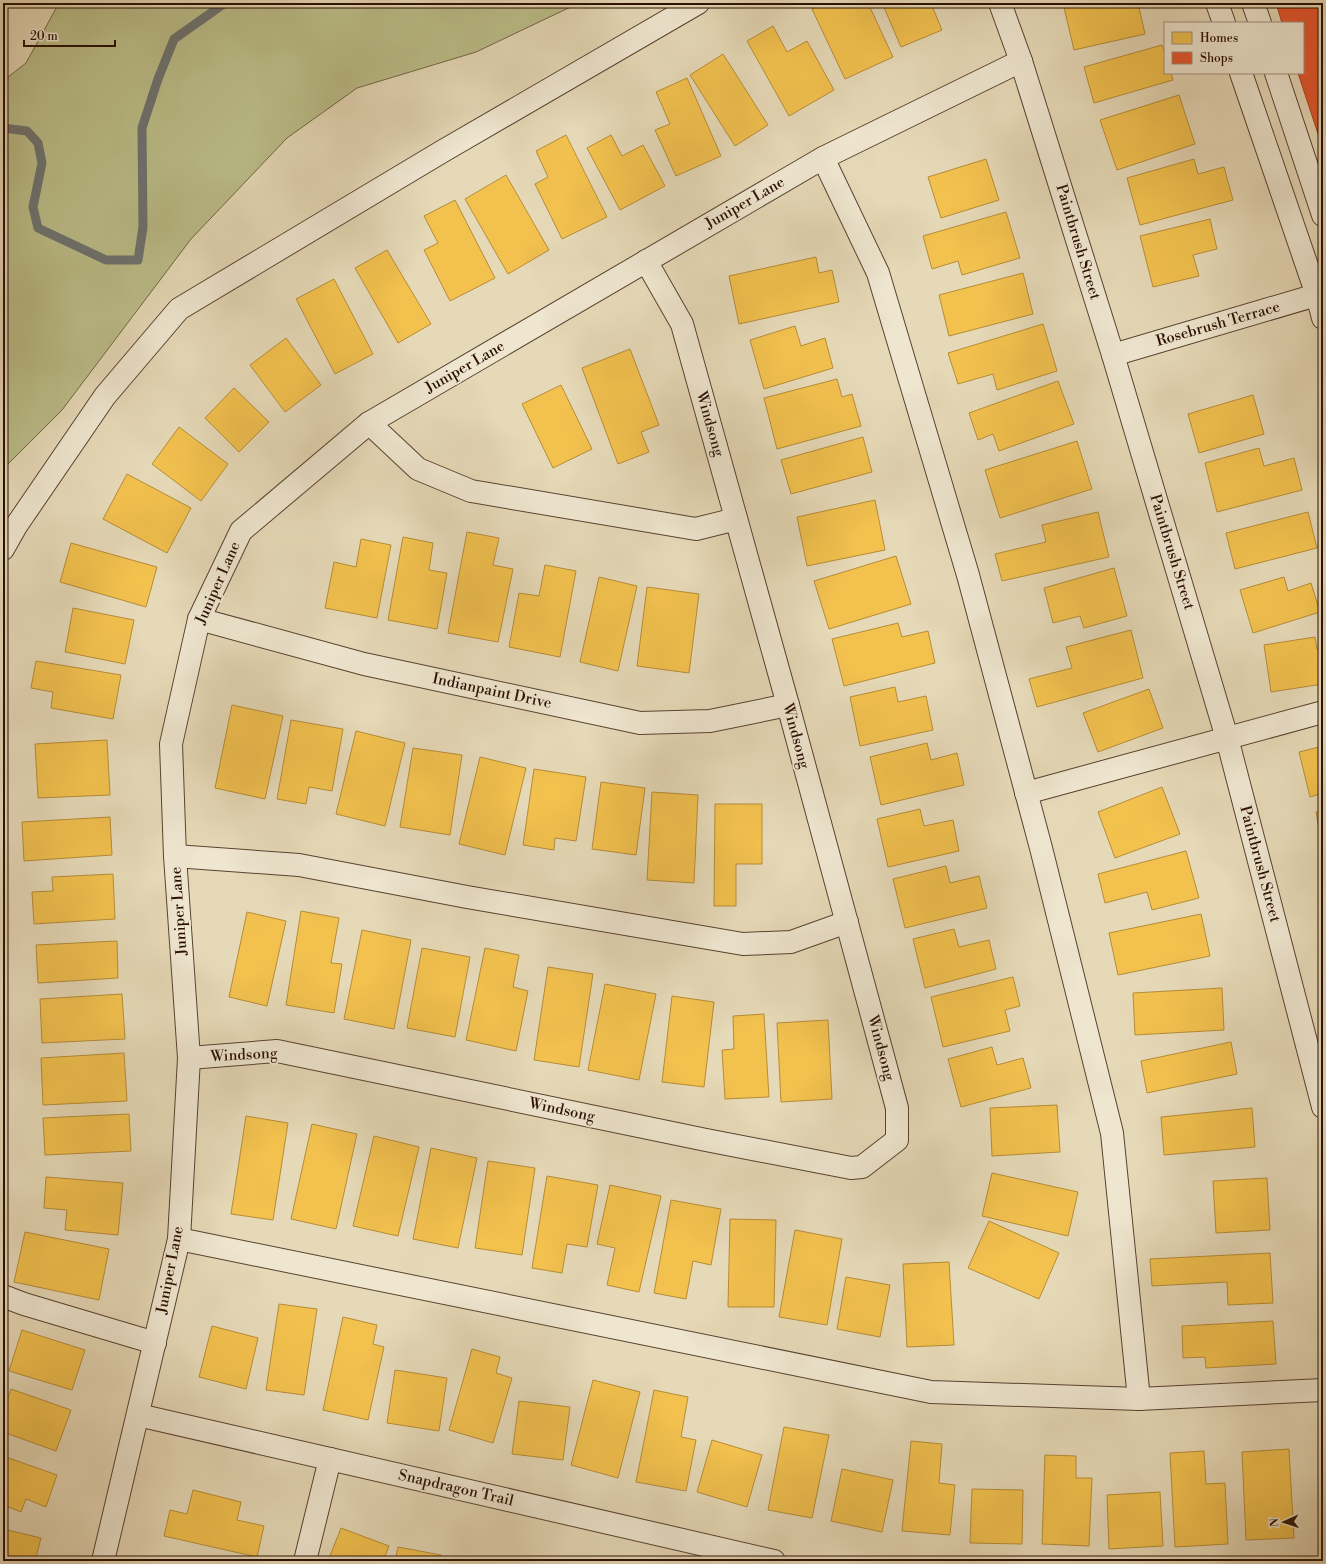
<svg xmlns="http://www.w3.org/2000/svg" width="1326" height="1564" viewBox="0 0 1326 1564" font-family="'Libre Bodoni',serif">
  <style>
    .green { fill: #bbbe8a; stroke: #726646 }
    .homes { fill: #f2c14e; stroke: #b68c38 }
    .shops { fill: #e4572e; stroke: #ac4121 }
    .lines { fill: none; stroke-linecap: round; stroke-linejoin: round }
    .stream { stroke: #6e7471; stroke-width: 9 }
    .minor-casing { stroke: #594230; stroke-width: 24 }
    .minor { stroke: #efe6d0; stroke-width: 22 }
    .labels { text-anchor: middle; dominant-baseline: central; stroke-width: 4; stroke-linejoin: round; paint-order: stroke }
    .street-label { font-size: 15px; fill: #2a0f03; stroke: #efe6d0 }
  </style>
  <rect width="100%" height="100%" fill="#e6d9b7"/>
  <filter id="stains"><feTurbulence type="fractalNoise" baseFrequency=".005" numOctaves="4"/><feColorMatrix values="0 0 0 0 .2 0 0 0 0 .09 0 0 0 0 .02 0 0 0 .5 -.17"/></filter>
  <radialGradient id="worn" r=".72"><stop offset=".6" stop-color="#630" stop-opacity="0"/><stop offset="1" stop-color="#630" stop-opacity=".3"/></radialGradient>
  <polygon class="green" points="59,3 579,3 476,52 357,88 287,138 191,239 62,410 3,469 3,81 26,63"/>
  <g class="homes">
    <polygon points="825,3 868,3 893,57 845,79 812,9"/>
    <polygon points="882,3 931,3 942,30 901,47"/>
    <polygon points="1063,3 1110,3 1112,8 1138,3 1145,34 1074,50"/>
    <polygon points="773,26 787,52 807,41 834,90 789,116 747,41"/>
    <polygon points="1162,45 1165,54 1165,73 1171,73 1173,80 1094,103 1084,67"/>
    <polygon points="723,54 768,125 735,146 690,75"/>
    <polygon points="687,78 721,156 676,176 655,130 670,124 656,92"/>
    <polygon points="1179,95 1195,144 1117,170 1100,120"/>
    <polygon points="566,135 607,217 562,239 535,184 548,177 536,151"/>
    <polygon points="611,135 622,156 643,145 665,186 620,210 587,148"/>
    <polygon points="986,159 999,200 941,218 928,177"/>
    <polygon points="1194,159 1198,174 1224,167 1233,200 1140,225 1127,178"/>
    <polygon points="506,175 549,250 508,274 465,199"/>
    <polygon points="455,200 495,278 450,301 424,250 438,243 424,216"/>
    <polygon points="1006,212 1020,258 962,275 958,261 932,269 923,236"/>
    <polygon points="1210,219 1217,249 1193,255 1199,276 1153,287 1140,236"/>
    <polygon points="387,250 431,324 398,343 355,268"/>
    <polygon points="816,257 819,273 832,270 839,302 739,324 729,276"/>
    <polygon points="1023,273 1033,314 949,336 939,295"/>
    <polygon points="334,279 373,354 335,374 296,299"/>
    <polygon points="1043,324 1057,371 997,390 993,374 958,384 948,353"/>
    <polygon points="795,326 801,346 825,338 833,368 764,389 750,340"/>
    <polygon points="286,338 321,385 285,412 250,365"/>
    <polygon points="630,349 659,425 641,432 649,452 618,464 582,368"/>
    <polygon points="837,379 842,397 852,394 861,426 777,449 764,398"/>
    <polygon points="1058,381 1074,424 999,451 993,434 978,440 969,413"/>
    <polygon points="561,385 592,449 553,468 522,404"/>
    <polygon points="234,388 269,422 239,452 205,418"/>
    <polygon points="1253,395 1264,434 1199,453 1188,414"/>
    <polygon points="179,427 228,464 201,501 152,464"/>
    <polygon points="863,437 872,472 791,494 781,460"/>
    <polygon points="1077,441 1092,489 1000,518 985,470"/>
    <polygon points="1259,448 1264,466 1294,458 1302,490 1217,512 1205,463"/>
    <polygon points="127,474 191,508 167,553 103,519"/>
    <polygon points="875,500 885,550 807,566 797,517"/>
    <polygon points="1098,512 1109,557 1002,581 995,554 1046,542 1042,525"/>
    <polygon points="1308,512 1317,548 1235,569 1226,533"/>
    <polygon points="467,532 499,538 493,565 513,569 498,642 448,633"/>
    <polygon points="403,537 433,543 429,570 447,573 437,629 388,620"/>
    <polygon points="361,539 391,545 377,618 325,608 334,562 356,567"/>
    <polygon points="71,543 157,567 146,607 60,582"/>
    <polygon points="896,556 911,604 829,629 814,581"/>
    <polygon points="545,565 576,571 560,657 509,647 519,593 539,596"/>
    <polygon points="1114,568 1127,616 1084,628 1080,616 1053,623 1044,588"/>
    <polygon points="599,577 637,586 618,671 580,662"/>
    <polygon points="1284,577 1288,591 1311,583 1320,612 1253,633 1240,590"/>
    <polygon points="647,587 699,594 689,673 637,666"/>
    <polygon points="73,608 134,620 125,664 65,652"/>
    <polygon points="898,623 902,637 928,631 935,663 844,686 832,639"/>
    <polygon points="1131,630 1143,678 1037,707 1029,679 1072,668 1066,647"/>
    <polygon points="1315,637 1317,649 1323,648 1323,684 1271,692 1264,645"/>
    <polygon points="36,661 121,675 113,719 51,708 53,692 31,688"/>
    <polygon points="895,687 898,702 926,696 933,730 860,746 850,697"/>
    <polygon points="1149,689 1163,728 1098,752 1083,713"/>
    <polygon points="232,705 283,716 265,799 215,788"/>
    <polygon points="291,720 343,729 332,791 309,787 306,804 277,799"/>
    <polygon points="356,731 405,743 385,826 336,814"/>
    <polygon points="107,740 110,795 38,798 35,744"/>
    <polygon points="927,743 931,760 957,753 964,785 881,805 870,757"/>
    <polygon points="1323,746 1323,793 1310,797 1299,752"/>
    <polygon points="413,748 462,755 450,835 400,827"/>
    <polygon points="480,757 526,768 505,855 459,844"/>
    <polygon points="534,769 586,777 576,841 555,838 554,850 523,845"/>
    <polygon points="601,782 645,788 636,855 592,849"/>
    <polygon points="1162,787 1180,834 1115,858 1098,812"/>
    <polygon points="652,792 698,795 694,883 647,880"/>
    <polygon points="715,804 762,804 762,864 736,864 736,906 714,906"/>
    <polygon points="920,809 924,826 953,820 959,851 888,867 877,819"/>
    <polygon points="1323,810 1323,852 1316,812"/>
    <polygon points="110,817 112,855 24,861 22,822"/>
    <polygon points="1186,851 1199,898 1152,910 1147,892 1105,903 1098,874"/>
    <polygon points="946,866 950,883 979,876 987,908 905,928 893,879"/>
    <polygon points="113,874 115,919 34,924 32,892 53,891 52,877"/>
    <polygon points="301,911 339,918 331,963 342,964 334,1013 286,1005"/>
    <polygon points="247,912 286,921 267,1006 229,997"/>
    <polygon points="1201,914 1210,956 1118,975 1109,933"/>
    <polygon points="954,929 959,947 989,940 996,969 925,988 913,939"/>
    <polygon points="362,930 411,940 394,1029 344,1019"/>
    <polygon points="117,941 118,978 38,983 36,945"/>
    <polygon points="422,948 470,957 455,1037 407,1028"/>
    <polygon points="485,948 519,955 513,987 528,991 516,1051 466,1040"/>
    <polygon points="548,967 593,974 579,1067 534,1060"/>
    <polygon points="1013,977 1020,1006 1005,1010 1010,1031 943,1047 931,997"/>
    <polygon points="605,984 656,994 639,1080 588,1070"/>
    <polygon points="1222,988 1224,1030 1135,1035 1133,993"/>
    <polygon points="122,994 125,1039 42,1043 40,999"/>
    <polygon points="672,996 714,1002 704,1087 662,1082"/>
    <polygon points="764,1014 769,1097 725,1099 722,1050 734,1049 733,1016"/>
    <polygon points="828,1020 832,1099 781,1102 777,1023"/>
    <polygon points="1231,1042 1237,1074 1147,1093 1141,1061"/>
    <polygon points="992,1047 997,1065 1023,1058 1031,1088 961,1107 948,1059"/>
    <polygon points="124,1053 127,1101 43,1105 41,1058"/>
    <polygon points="1057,1105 1060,1152 992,1156 990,1108"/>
    <polygon points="1252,1108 1255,1147 1164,1155 1161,1117"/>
    <polygon points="129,1114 131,1151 45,1155 43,1118"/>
    <polygon points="246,1116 288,1123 273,1220 231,1214"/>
    <polygon points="312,1124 357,1134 336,1229 291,1219"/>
    <polygon points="374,1136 419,1147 398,1236 353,1226"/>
    <polygon points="431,1148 477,1158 458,1248 413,1239"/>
    <polygon points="488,1161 535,1168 522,1255 475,1248"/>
    <polygon points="992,1173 1078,1192 1068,1236 982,1216"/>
    <polygon points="547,1176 598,1185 587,1247 567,1244 562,1273 532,1268"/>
    <polygon points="46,1177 123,1183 118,1235 65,1230 67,1210 44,1208"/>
    <polygon points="1267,1178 1270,1230 1216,1233 1213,1181"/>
    <polygon points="610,1185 661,1196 639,1292 607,1285 615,1248 597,1244"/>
    <polygon points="671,1200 721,1209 711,1265 693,1261 686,1299 654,1293"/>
    <polygon points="730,1219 776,1220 774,1307 728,1307"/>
    <polygon points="989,1221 1059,1253 1039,1299 968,1268"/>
    <polygon points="795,1230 842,1239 827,1325 779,1317"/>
    <polygon points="25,1232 109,1249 99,1300 14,1282"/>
    <polygon points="1270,1253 1273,1303 1228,1305 1227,1282 1152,1286 1150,1259"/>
    <polygon points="949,1262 954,1345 907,1347 903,1264"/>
    <polygon points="846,1277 890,1285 880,1337 837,1329"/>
    <polygon points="279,1304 317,1309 304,1395 266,1390"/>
    <polygon points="343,1317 377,1325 373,1344 384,1347 368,1420 323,1410"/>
    <polygon points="1273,1321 1276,1364 1206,1368 1205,1357 1183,1358 1182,1326"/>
    <polygon points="212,1326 258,1338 246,1389 199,1377"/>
    <polygon points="22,1330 85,1350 72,1390 9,1371"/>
    <polygon points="472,1349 500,1357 496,1373 512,1378 493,1443 449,1430"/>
    <polygon points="395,1370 447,1378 439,1431 387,1423"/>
    <polygon points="593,1380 640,1392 618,1478 571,1465"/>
    <polygon points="11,1389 71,1410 56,1451 3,1432 3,1412"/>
    <polygon points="654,1390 688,1397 681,1437 696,1440 686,1491 636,1482"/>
    <polygon points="519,1401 570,1407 563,1460 512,1454"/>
    <polygon points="784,1427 829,1435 812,1518 768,1510"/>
    <polygon points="712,1440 762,1455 747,1507 697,1492"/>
    <polygon points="911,1441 942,1444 939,1483 955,1485 950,1535 902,1531"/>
    <polygon points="1289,1449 1294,1538 1246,1540 1242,1452"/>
    <polygon points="1204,1451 1206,1484 1225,1483 1228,1544 1175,1547 1170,1453"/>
    <polygon points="1045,1455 1076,1456 1076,1478 1092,1478 1089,1546 1042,1544"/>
    <polygon points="3,1456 57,1475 46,1507 26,1499 21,1512 3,1505"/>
    <polygon points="842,1469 893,1480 882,1532 831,1521"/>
    <polygon points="972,1489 1023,1490 1022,1544 970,1543"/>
    <polygon points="193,1490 241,1502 237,1520 264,1526 257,1557 164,1536 170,1510 187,1514"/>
    <polygon points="1160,1492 1163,1546 1109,1549 1107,1495"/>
    <polygon points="341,1528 389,1546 383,1561 328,1561"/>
    <polygon points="3,1529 41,1538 35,1561 3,1561"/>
    <polygon points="398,1547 441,1555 440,1561 395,1561"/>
  </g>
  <polygon class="shops" points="1276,3 1323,3 1323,149 1298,73 1303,73 1303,23 1282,23"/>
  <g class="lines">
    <polyline class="stream" points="3,128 27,131 38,143 42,163 33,207 38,228 106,260 138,260 143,227 142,128 158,79 174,39 225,3"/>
    <g class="minor-casing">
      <g id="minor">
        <polyline points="1000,3 1021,61 1113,355 1227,738 1323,1107"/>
        <polyline points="1217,3 1224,23"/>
        <polyline points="1253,3 1260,23"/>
        <polyline points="1241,73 1317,295 1323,318"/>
        <polyline points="1276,73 1323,215"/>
        <polyline points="823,158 878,273 968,575 1041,848 1112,1133 1139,1399"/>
        <polyline points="1113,355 1323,293"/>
        <polyline points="369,423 418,469 471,491 696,529 736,519"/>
        <polyline points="3,549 16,526 105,396 179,309 443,151 698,3"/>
        <polyline points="199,619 364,664 640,723 710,721 788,705"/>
        <polyline points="1026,793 1323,712"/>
        <polyline points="175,856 299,865 467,897 743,944 791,942 847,922"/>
        <polyline points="189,1058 277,1051 706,1140 851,1168 862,1167 897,1140 897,1108 788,705 682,324 646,261"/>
        <polyline points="179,1239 931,1392 1139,1399 1323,1390"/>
        <polyline points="3,1296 24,1304 155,1343"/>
        <polyline points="138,1415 774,1561"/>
        <polyline points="103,1561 179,1239 189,1058 175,856 171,744 199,619 241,531 369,423 823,158 1021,61"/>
        <polyline points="305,1561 330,1459"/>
      </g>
    </g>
    <use href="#minor" class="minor"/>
  </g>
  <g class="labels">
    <g class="street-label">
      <text transform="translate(745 203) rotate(-30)">Juniper Lane</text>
      <text transform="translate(1078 242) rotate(73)">Paintbrush Street</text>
      <text transform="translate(1218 324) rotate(-16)">Rosebrush Terrace</text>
      <text transform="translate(465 367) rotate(-30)">Juniper Lane</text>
      <text transform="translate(710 424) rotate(74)">Windsong</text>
      <text transform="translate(1172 552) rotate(73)">Paintbrush Street</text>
      <text transform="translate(218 583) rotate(-66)">Juniper Lane</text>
      <text transform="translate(492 691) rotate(12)">Indianpaint Drive</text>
      <text transform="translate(796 736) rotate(75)">Windsong</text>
      <text transform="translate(1260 864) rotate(75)">Paintbrush Street</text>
      <text transform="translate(179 911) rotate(-94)">Juniper Lane</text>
      <text transform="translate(881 1048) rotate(75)">Windsong</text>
      <text transform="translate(244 1055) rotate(-3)">Windsong</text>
      <text transform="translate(562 1110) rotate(12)">Windsong</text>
      <text transform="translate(170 1270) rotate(-79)">Juniper Lane</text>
      <text transform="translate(456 1488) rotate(13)">Snapdragon Trail</text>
    </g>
  </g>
  <rect width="1326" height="1564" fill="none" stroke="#e6d9b7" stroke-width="16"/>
  <rect x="4" y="4" width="1318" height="1556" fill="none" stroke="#2a0f03" stroke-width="2"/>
  <rect x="8" y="8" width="1310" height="1548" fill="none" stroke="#2a0f03"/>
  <rect x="1164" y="22" width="140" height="52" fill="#efe6d0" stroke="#a0907e"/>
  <rect x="1172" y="32" width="20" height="12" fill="#f2c14e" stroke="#a0907e"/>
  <text x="1200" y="42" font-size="12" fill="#2a0f03">Homes</text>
  <rect x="1172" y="52" width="20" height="12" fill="#e4572e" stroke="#a0907e"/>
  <text x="1200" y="62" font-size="12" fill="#2a0f03">Shops</text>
  <g transform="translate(1284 1522) rotate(267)" stroke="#efe6d0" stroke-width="3" paint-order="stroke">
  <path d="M0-3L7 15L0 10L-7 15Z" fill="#2a0f03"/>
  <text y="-6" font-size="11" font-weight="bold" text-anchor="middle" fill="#2a0f03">N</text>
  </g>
  <path d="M24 40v6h91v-6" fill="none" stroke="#2a0f03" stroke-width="2"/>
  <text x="30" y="40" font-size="12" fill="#2a0f03" stroke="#efe6d0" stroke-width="3" paint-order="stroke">20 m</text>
  <rect width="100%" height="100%" filter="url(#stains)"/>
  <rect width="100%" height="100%" fill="url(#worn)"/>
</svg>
